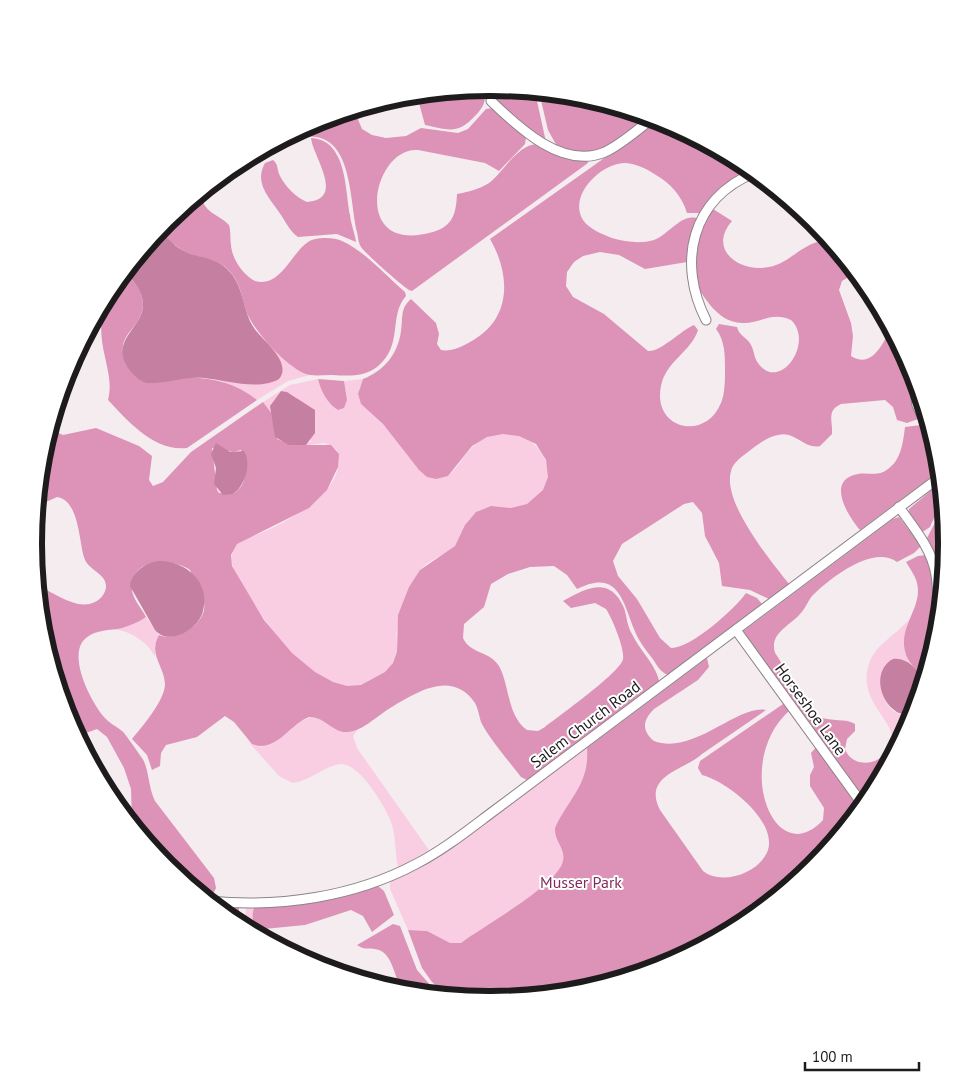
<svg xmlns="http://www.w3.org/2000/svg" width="980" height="1087" viewBox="0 0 980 1087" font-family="'PT Sans',sans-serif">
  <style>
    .green { fill: #facee2 }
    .forest { fill: #dc93b7; fill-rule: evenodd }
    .water { fill: #c57fa1 }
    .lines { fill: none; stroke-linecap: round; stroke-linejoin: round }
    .minor-casing { stroke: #8c8387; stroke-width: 11 }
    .minor { stroke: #fff; stroke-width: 9 }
    .labels { text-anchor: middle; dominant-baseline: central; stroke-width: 4; stroke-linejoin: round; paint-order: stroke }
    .street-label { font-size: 16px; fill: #1e1b1c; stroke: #fff }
    .park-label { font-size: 16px; fill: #812c5b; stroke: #fff }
    .rim { fill: none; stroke: #1e1b1c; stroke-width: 6 }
  </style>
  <rect width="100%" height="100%" fill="#f5ecf0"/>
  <g class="green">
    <path d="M264 340 294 366 310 375 288 381 257 400 220 380 263 383 276 380C286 360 277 355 264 340Z"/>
    <path d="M318 379 327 399 340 410 347 401 344 381 363 379 358 394 361 404 383 424 419 470 432 478 448 476C461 465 465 450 481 440 532 409 581 487 520 507 504 512 491 502 477 512 464 521 466 537 455 546 445 556 426 560 419 572 411 587 402 608 398 625 395 634 398 644 397 653 393 673 365 689 346 686 302 678 269 628 248 594 240 582 226 564 234 549 239 539 251 537 261 533 285 523 335 496 338 466 338 461 337 455 337 450L325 443 302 446 311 441C307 421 306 394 281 391L271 404 274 418 263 402 290 385Z"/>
    <path d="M146 617 159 635 155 645V657C148 642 130 631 113 629Z"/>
    <path d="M909 619 904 646 912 666C872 638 869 721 913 715L908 717C902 727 897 739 889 749 906 724 853 705 870 661 878 642 897 635 909 619Z"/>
    <path d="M311 717 322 719 343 732 358 729 353 736 357 748 429 850 398 868C395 854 396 839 392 825 387 809 361 765 342 764 327 764 309 782 292 783L279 776 247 740C269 762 290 722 311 717Z"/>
    <polygon points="603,736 664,965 579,991 490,1000 476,998 427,931 408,930 390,889 390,882 425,865 461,842"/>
    <polygon points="246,908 254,908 254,924 266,929 256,933 244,927"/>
  </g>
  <g class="forest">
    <polygon points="490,87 535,92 546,142 507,113 480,88"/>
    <path d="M476 89 485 98C484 106 481 109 476 115 457 135 450 130 425 125L419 103 413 95Z"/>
    <path d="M539 92 579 96 648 117C613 143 603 160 558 148L548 130Z"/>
    <path d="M493 108 526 137 525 144 499 171 485 163 418 150C373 146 349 256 433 232 453 226 456 214 457 194 468 192 480 189 489 183 504 172 518 142 540 144 555 145 573 154 587 159L588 163 412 291 409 290C401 285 365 253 361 247 358 242 358 236 357 232 349 198 353 131 304 137L300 130 316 122 354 110 362 129 372 135 386 138 406 136 421 128 458 133 468 129 486 109Z"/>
    <path d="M658 120 714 148 725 160 740 162 751 170 701 213H687C682 196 671 184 656 175 647 169 635 163 624 163 600 164 568 196 583 220 589 229 602 234 612 238 626 242 640 244 654 240 668 235 681 214 696 218L698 220 690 241 687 262 645 269 619 255 600 252 583 256 574 262 567 272 566 286 573 297 604 314 648 351C661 352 680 331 694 325L698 330C691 352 666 361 661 386 652 429 705 442 721 403 725 393 725 381 725 369 725 355 725 341 716 329L719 324 737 327C739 336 747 337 751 345 754 350 754 358 758 363 779 393 815 343 791 320 772 311 759 324 742 323 727 322 720 316 710 305 705 298 699 291 696 282 689 261 701 226 713 209L732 221C707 250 740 273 769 267 787 264 800 247 817 242L824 245 837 262 846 261 855 273 842 281 839 290 851 323 853 336 851 356C872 369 883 344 890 329L909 365V385L918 419 907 423 897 420 893 407 885 400 841 404C826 411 833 421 832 434L820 446C805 450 795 430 778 435 767 437 757 445 748 452 741 457 733 463 731 471 722 502 770 560 789 584L769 599 750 590 722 586 719 563 705 536 702 513 693 502 684 504 622 544 613 561 618 576 637 599 660 638 671 648C690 649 735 609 746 593L757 598 762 604 668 675C660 672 657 665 652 658 645 649 638 640 634 629 622 598 617 569 577 589L567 575 554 566 530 567 508 574 491 584 484 607 464 624 463 638C470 654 490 651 499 666 510 686 507 716 527 730L538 731 545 727C559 716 621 672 623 659 625 649 612 618 606 609L595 603 571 608 563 601C586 588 610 575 624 608 627 617 627 626 632 634 639 649 653 662 658 677L659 681 527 780 521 777C509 761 491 741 482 724 479 718 479 710 475 703 451 668 414 694 387 710 376 717 361 732 347 732 333 733 324 716 309 717 290 724 275 754 252 744L234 722 225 716 197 737 166 745 161 753 160 766 152 770 147 755 132 739C142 727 165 700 165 684 164 665 148 655 159 635 175 643 208 623 204 603 202 592 194 580 190 570L187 568C167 558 131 558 132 589 132 598 142 609 146 617 139 622 131 625 122 628 109 631 97 629 86 638 66 654 91 702 104 717 109 723 116 726 122 731 124 732 140 755 142 758 149 768 148 787 155 801L214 878 216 888 212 896 202 894 167 866 132 823 131 789 124 768 107 737 97 729 78 736C54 691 43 637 38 586 55 593 77 611 95 602 101 599 106 593 106 586 106 573 87 570 84 557 79 541 79 500 57 497L37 506 43 454 50 429 63 435 96 428 139 446 152 456 149 480 153 486 163 482 191 452 263 402 272 414 277 439 293 445H331L339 454 338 467 327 490 309 508 237 544 231 555 232 566 264 620 292 653 315 672 333 682 347 686 361 685 385 672 393 663 397 652 398 615 409 587 420 570 455 546 465 525 476 512 491 506 511 508 527 504 543 490 548 477 546 460 536 444 519 436 503 434 487 437 472 446 448 476 436 479 427 477 419 470 383 424 361 404 358 394 363 379C384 371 398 354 401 331 403 318 400 308 411 299L436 323 439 334 437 344 441 350C450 352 462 347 470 342 512 320 511 275 490 239ZM212 448 233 452 241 450C245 467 250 483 233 494L219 493 217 490Z"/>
    <path d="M311 138C347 140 345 189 350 215 351 225 355 233 356 242L337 234 298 237C289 230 287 224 281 215 271 199 253 184 265 163L273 160C278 164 277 168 279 174 284 185 296 198 307 202 346 199 313 157 311 138Z"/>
    <path d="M201 193C203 214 218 213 229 225 231 232 230 239 231 245 232 259 243 275 255 281 281 288 291 253 308 242 315 237 334 237 342 241 366 252 385 275 405 292L406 296C388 316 404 345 377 367 364 377 348 376 333 375 326 375 317 376 310 375 290 372 254 331 247 313 242 300 241 285 232 274 216 254 198 261 182 250 171 243 170 238 157 234L168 221Z"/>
    <path d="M126 271C133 281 143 292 143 304 143 331 107 336 131 369 145 387 151 382 171 379 202 375 233 380 257 400L187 448C154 452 128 421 108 400 112 384 108 372 105 357 96 319 103 300 126 271Z"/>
    <path d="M318 379 344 381 347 400 344 408 338 410C327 403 321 391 318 379Z"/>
    <path d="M921 425 935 447 939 471 860 530C848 516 825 480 858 474 869 472 878 477 888 469 901 460 903 443 905 427Z"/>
    <polygon points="940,483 942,500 930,527 921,533 909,514 909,509"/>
    <polygon points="943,507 946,543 942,588 926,540"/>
    <path d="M899 517 921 546 914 553 897 562C874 544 830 578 813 595 808 600 806 608 800 614 790 626 769 633 775 653 786 668 805 711 820 717 831 722 846 718 855 724V731L847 739 845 749C847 755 852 760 859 762 893 769 893 724 912 715L864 803 742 632 893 519Z"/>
    <path d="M926 555 933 580 936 637 923 680C918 669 907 663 905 651 899 625 923 607 917 583 915 575 910 569 906 562L918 556Z"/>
    <path d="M707 658 709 667 698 680 654 709C643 720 641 730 654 741 693 756 738 704 766 710L702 754C685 770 642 775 660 810L703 871C722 886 760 873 768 850 777 820 726 781 702 775L698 768 700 761 786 702 791 709C731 761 774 873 823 820L824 808 810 786V775L814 767 811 753 817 746 862 807 812 866 743 923 664 965 579 991 490 1000 449 996 432 982 422 968 408 930 427 931 450 943H461C482 927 558 885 563 861 566 849 554 841 555 828 568 799 590 784 587 748Z"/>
    <path d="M378 886 384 891 394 915 372 932 363 916 351 910 305 925 264 929C252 927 251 918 254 908L317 902Z"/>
    <polygon points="217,907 239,908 239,924 236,923"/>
    <path d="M393 924 400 926 417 970 439 995 401 991C396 979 392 954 379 950 371 947 365 951 357 945Z"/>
  </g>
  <g class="water">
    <path d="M157 234C171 237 171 244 182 250 196 259 213 255 227 269 244 284 242 310 254 328 262 340 293 362 279 379 259 391 225 380 204 378 184 376 166 384 147 383 141 382 136 377 132 373 105 341 144 329 143 304 143 292 133 281 126 271Z"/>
    <polygon points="281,391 287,392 315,410 315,433 306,445 289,445 275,437 270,406"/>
    <path d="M216 443 230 452 244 451C252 464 245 486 233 494L223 495 214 484 216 468 211 454Z"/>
    <path d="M158 561C184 560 211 581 203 611 199 629 169 647 155 630L130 586C132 572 145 563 158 561Z"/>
    <path d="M893 659C907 657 917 669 923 680L913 715C884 719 867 673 893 659Z"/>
  </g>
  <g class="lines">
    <g class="minor-casing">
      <g id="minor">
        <path d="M491 101C519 128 563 170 605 152 622 144 638 129 653 118"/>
        <path d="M706 320C677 263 691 199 754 173"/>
        <polyline points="912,371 917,405 932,436"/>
        <path d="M899 507C914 528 932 549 936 575 939 592 937 609 938 626"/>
        <polyline points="736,630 863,805"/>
        <path d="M209 901C279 908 354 897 416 864 443 850 467 831 491 813L940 477"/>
      </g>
    </g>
    <use href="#minor" class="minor"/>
  </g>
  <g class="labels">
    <g class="street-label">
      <text transform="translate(811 709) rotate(54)">Horseshoe Lane</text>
      <text transform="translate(585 724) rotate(-37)">Salem Church Road</text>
    </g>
    <g class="park-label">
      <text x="581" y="882">Musser Park</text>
    </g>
  </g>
  <path d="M0 0H980V1087H0ZM489 96H491A447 447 0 0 1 938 543V544A447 447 0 0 1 491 991H489A447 447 0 0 1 42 544V543A447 447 0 0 1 489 96Z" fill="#fff" fill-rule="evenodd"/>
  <path class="rim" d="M489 96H491A447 447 0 0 1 938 543V544A447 447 0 0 1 491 991H489A447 447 0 0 1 42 544V543A447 447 0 0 1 489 96Z"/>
  <path d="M805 1062v8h114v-8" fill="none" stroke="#1e1b1c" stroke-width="2.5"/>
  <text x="812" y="1062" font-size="15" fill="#1e1b1c" stroke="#ffffff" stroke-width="4" paint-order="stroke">100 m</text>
</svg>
